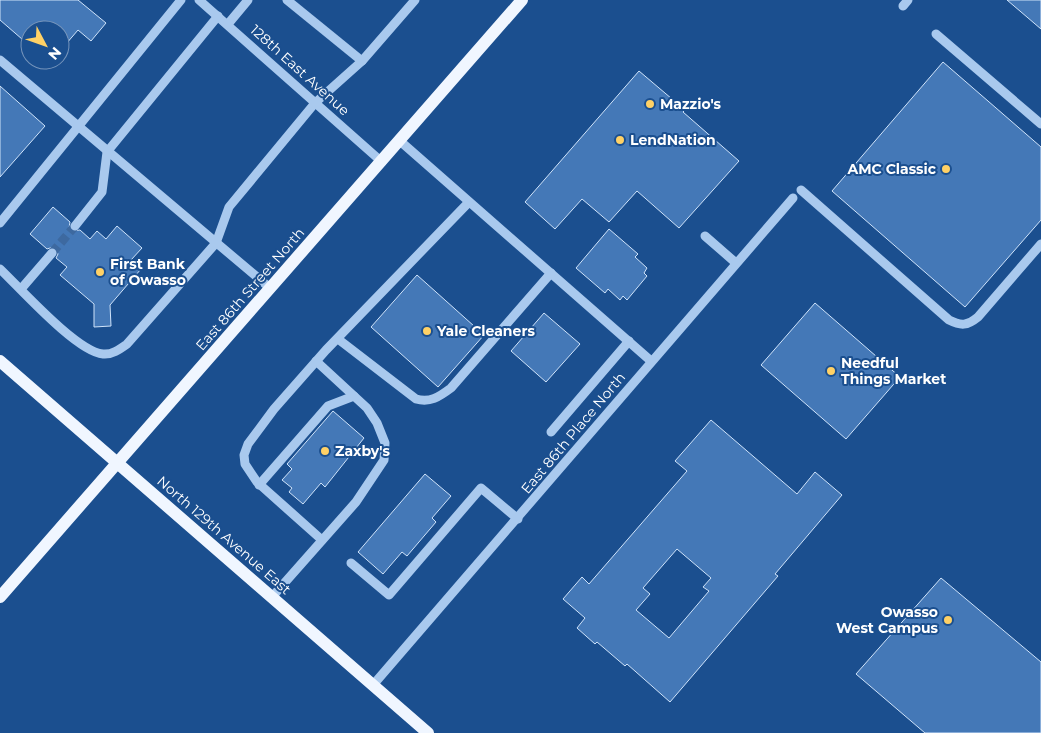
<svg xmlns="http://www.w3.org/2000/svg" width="1041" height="733" viewBox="0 0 1041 733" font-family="Montserrat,sans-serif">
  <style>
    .building { fill: #4478b7; stroke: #cfe3fa; fill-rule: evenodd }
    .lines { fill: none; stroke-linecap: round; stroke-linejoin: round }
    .minor-tunnel { stroke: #3d69a0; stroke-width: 9; stroke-dasharray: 9 4.5; stroke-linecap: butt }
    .minor { stroke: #a9c9ee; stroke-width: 9 }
    .major { stroke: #f0f6ff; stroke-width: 12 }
    .poi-dot { fill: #ffd166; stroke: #1b4f8f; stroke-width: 2 }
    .labels { text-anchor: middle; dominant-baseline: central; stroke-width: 4; stroke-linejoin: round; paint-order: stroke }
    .street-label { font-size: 14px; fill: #fff; stroke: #1b4f8f }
    .poi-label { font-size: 14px; font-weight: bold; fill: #fff; stroke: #1b4f8f; text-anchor: start }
  </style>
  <rect width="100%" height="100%" fill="#1b4f8f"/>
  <g class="building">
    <polygon points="0,0 78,0 106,23 91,41 78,30 60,51 60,30 30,30 30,46 0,20"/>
    <polygon points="1007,0 1041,0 1041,29"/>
    <polygon points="943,62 1041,147 1041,220 965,307 832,191"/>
    <polygon points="639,71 685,110 683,112 739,161 679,228 637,191 609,222 582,199 555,229 525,202"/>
    <polygon points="0,86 45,126 0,177"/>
    <polygon points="53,207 70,222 69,228 72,231 80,230 90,239 97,231 106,239 117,226 142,248 131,260 141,269 110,305 111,326 94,327 94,304 60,275 67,267 56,258 58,254 56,249 53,247 47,249 30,234"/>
    <polygon points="609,229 638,254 635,257 647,268 644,273 647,276 627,300 623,296 620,300 608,289 605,293 576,268"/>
    <polygon points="417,275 484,335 438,387 371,327"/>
    <polygon points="815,303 900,377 846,439 761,365"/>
    <polygon points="544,313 580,344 546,382 511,351"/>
    <polygon points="333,411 364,438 325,487 321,483 303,504 289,492 292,488 282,480 292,469 287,464"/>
    <path d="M711 420 797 494 815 472 842 495 775 574 778 576 670 702 627 664 625 666 597 642 595 644 577 628 585 618 563 599 582 577 589 584 687 471 675 461ZM677 549 711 578 703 587 709 591 669 638 636 610 650 594 643 588Z"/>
    <polygon points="425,474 451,496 432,518 436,522 407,556 402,552 383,574 358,552"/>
    <polygon points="941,578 1041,662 1041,733 925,733 856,674"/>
  </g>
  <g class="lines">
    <polyline class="minor-tunnel" points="52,253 75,226"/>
    <g class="minor">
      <polyline points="199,0 382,162"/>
      <polyline points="287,0 362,61"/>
      <polyline points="903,6 908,0"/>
      <polyline points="228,24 248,0"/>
      <polyline points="936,34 1041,124"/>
      <polyline points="0,60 270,288"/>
      <polyline points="400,141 651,361"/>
      <path d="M801 190 949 320C961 326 967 326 978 317L1041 244"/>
      <polyline points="0,223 181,0"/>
      <polyline points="75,226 102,192 107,152 218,16"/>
      <polyline points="705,236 736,263"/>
      <path d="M0 269C21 289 77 352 103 354 112 355 120 349 127 344L216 243 229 207 315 103 362 61 415 0"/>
      <polyline points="21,289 52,253"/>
      <path d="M338 339 416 399C430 403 439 397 451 388L551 273"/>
      <polyline points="551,432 629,341"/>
      <polyline points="259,485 328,406 354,396"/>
      <polyline points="322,540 257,482 245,464 244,455 248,444 274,409 326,350 469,202"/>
      <polyline points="351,563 389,595 481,488 518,519"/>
      <polyline points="272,597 356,502 384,460 385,443 377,423 367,408 316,361"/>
      <polyline points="373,685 793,198"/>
    </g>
    <g class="major">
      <polyline points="0,361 428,733"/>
      <polyline points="0,597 522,0"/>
    </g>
  </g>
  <g class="poi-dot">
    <circle cx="650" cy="104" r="5"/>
    <circle cx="620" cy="140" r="5"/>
    <circle cx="946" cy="169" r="5"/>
    <circle cx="100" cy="272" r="5"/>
    <circle cx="427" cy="331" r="5"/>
    <circle cx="831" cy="371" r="5"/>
    <circle cx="325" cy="451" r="5"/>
    <circle cx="948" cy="620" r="5"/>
  </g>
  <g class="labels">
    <g class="street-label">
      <text transform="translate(300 70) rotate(42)">128th East Avenue</text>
      <text transform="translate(250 289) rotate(-49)">East 86th Street North</text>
      <text transform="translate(573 433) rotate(-50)">East 86th Place North</text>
      <text transform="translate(224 535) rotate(41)">North 129th Avenue East</text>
    </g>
    <g class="poi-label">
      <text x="660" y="104">Mazzio's</text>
      <text x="630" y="140">LendNation</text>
      <text x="936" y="169" text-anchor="end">AMC Classic</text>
      <text x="110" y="264">First Bank<tspan x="110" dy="16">of Owasso</tspan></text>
      <text x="437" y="331">Yale Cleaners</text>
      <text x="841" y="363">Needful<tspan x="841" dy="16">Things Market</tspan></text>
      <text x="335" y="451">Zaxby's</text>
      <text x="938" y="612" text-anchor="end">Owasso<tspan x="938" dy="16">West Campus</tspan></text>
    </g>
  </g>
  <g transform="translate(45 45) rotate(131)"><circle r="24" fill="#1b4f8f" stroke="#7695bc"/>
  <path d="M0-4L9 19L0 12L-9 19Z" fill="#ffd166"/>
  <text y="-8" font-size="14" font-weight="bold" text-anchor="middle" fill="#ffffff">N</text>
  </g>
</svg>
